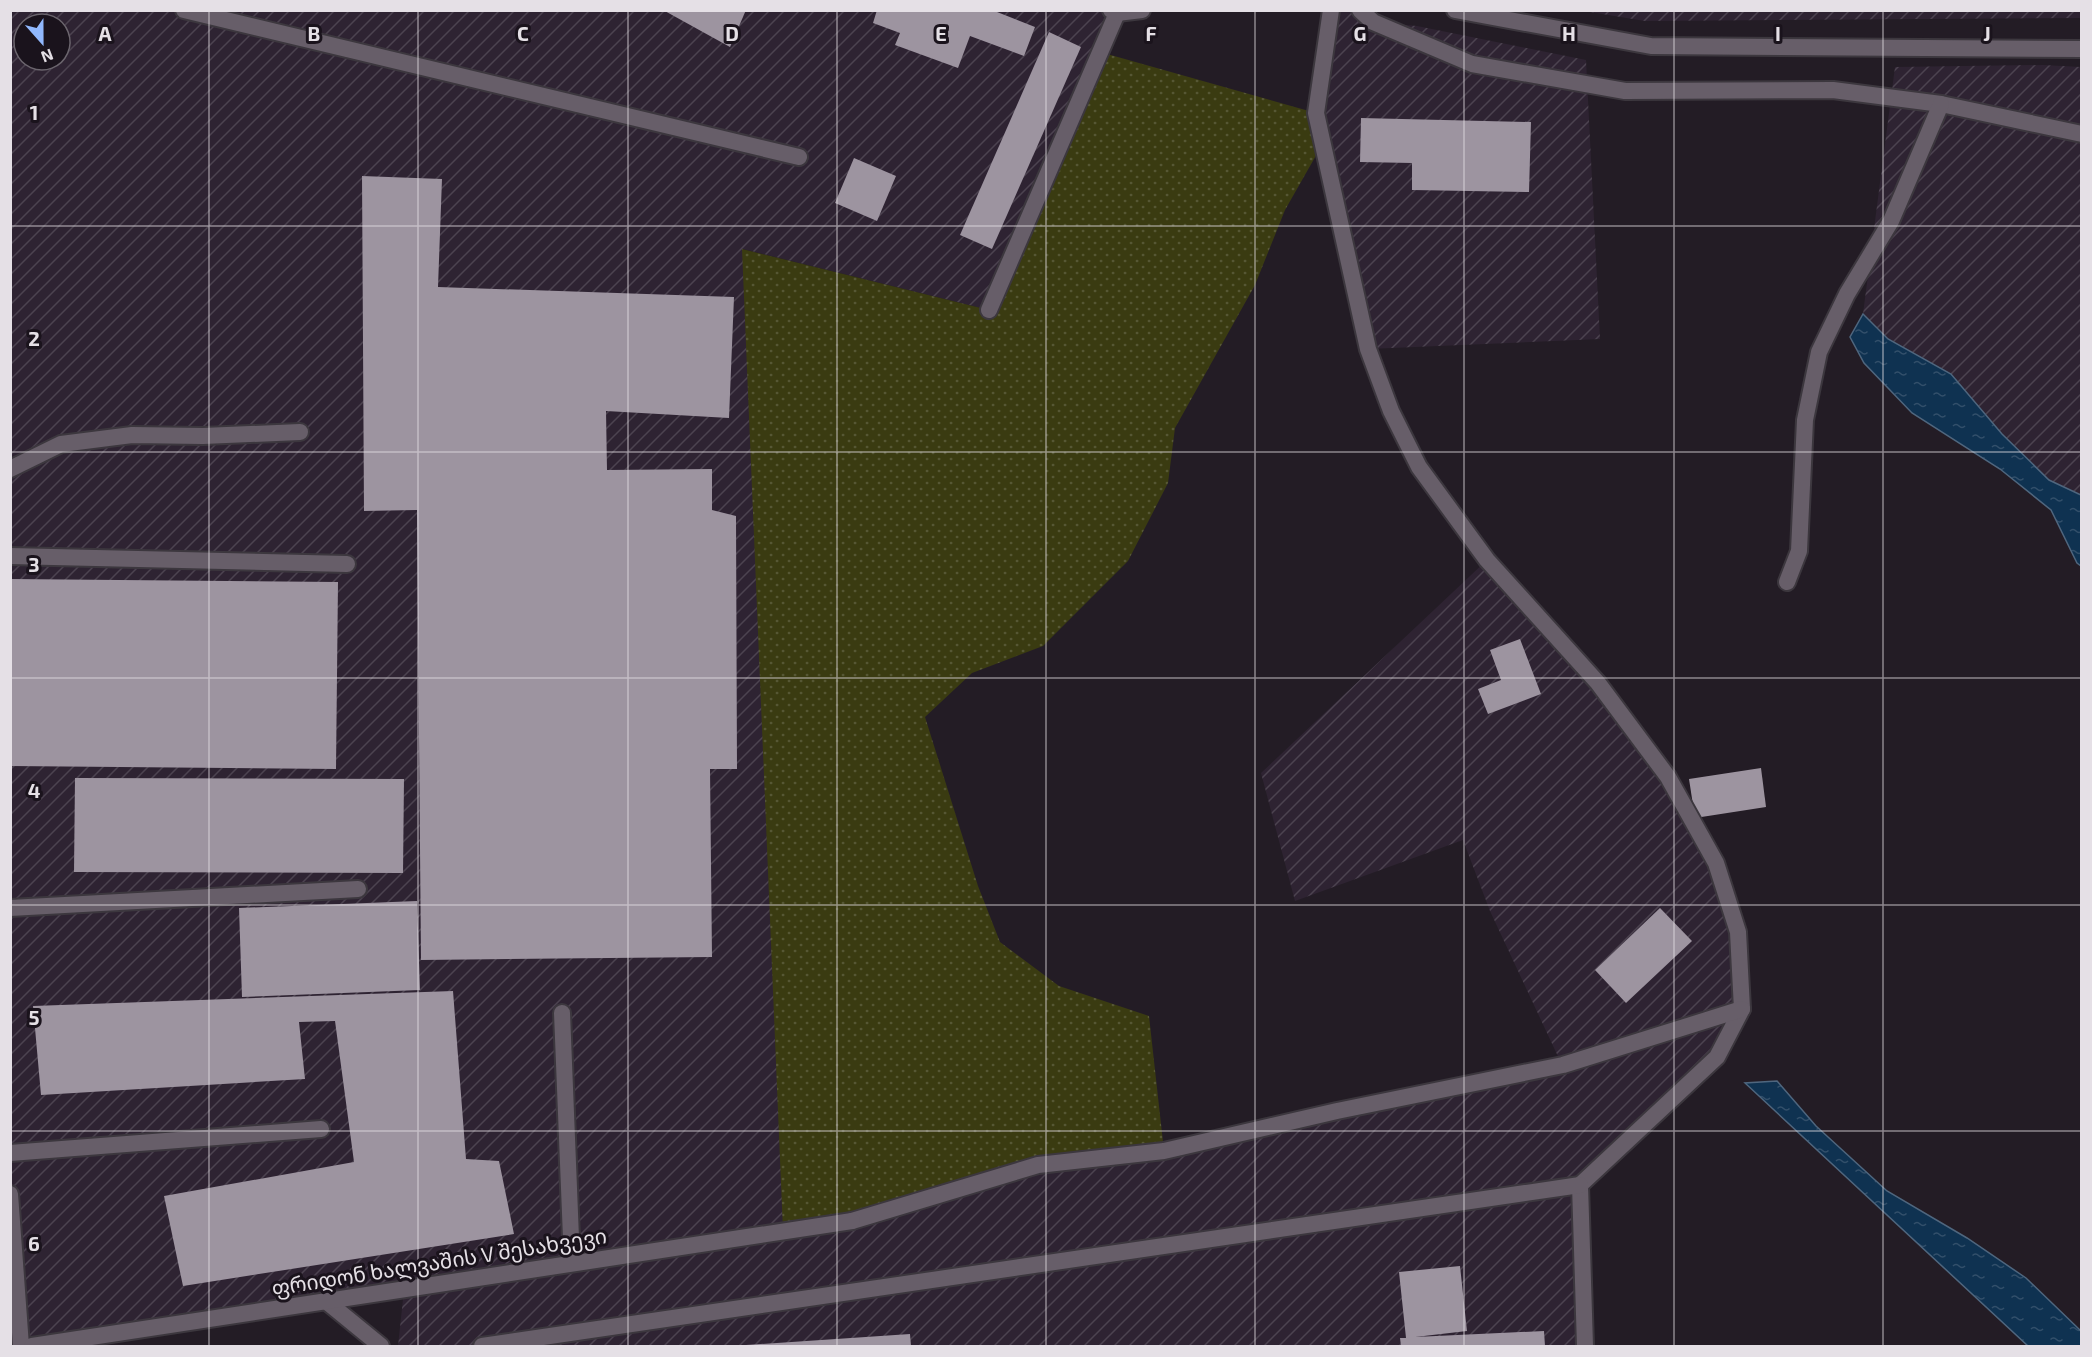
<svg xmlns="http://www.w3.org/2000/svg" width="2092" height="1357" viewBox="0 0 2092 1357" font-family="'Exo 2','Noto Sans Georgian',sans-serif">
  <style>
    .industrial { fill: url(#industrial-furrows); fill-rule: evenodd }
    .grass { fill: url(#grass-dots) }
    .water { fill: url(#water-ripples); stroke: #4f667e; stroke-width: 1.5 }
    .building { fill: #9d94a0 }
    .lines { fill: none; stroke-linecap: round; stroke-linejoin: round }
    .service-casing { stroke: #3c373e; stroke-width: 20 }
    .minor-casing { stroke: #3c373e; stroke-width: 20 }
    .service { stroke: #675e69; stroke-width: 16 }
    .minor { stroke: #675e69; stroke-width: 16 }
    .grid { fill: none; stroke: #e5e0e6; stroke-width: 1.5; stroke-opacity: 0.55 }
    .labels { text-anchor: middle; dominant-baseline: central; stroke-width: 6; stroke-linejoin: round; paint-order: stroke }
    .street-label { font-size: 21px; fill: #e5e0e6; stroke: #1a131c }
    .grid-label { font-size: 20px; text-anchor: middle; font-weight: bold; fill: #e5e0e6; stroke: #1a131c; stroke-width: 6; stroke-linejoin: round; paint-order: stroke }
  </style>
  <defs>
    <pattern id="industrial-furrows" width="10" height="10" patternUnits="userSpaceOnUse" patternTransform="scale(1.5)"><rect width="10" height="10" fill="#2e2332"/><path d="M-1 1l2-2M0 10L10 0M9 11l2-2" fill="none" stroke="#4c4350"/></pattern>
    <pattern id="grass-dots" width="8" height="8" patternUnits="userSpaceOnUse" patternTransform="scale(1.5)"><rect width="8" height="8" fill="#3a3b11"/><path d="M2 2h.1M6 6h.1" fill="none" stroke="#565734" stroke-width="1.8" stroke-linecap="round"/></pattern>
    <pattern id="water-ripples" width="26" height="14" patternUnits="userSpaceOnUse" patternTransform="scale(1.5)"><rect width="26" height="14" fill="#0f3251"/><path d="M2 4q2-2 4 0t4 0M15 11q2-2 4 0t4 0" fill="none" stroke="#324f6a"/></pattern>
  </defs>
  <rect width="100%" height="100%" fill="#231c25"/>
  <g class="industrial">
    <path d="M1111 10 989 310 743 249 1038 1165 1164 1151 1562 1065 1490 911 1463 840 1295 901 1261 773 1487 560 1598 682 1716 863 1738 932 1742 1009 1717 1057 1580 1185 1585 1346H398L404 1290 32 1346H11L10 11ZM24 24H60V60H24Z"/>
    <polygon points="2081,10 2081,18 1645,21 1584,11"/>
    <polygon points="1331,11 1360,11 1373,22 1417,26 1586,60 1600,339 1368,349 1322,145"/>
    <polygon points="2043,65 2081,67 2081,495 2049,480 2002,434 1951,374 1888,339 1863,314 1895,67"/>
  </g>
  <polygon class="grass" points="1100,52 1316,113 1322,145 1285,210 1255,285 1175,428 1168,483 1128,561 1043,646 972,673 925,717 978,886 1000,942 1059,986 1149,1016 1164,1151 1038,1165 783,1231 742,249 989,310"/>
  <g class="water">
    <polygon points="1863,314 1888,339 1951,374 2002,434 2049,480 2081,495 2081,566 2077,563 2051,510 2000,469 1912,413 1864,363 1850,337"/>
    <polygon points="1777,1081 1816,1126 1887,1191 1967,1238 2026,1278 2081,1331 2081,1346 2028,1346 1745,1083"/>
  </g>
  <g class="building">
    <polygon points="663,10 746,10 730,47"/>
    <polygon points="877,10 992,10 1035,27 1024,56 970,36 958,68 895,45 900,33 873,23"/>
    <polygon points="1049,32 1081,47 992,249 960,235"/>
    <polygon points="1361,118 1531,122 1529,192 1412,190 1412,163 1360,162"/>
    <polygon points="854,158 896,176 877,221 835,203"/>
    <polygon points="362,176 442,179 438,287 734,297 729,418 606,411 607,470 712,469 712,510 736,516 737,769 710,769 712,957 421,960 417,510 364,511"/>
    <polygon points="10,579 338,582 336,769 10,766"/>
    <polygon points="1520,639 1541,694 1488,714 1478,689 1501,680 1490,650"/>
    <polygon points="1761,768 1766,807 1695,818 1689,779"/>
    <polygon points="75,778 404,779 403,873 74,872"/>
    <polygon points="417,901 420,990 242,997 239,908"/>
    <polygon points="1660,908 1692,941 1626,1003 1595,970"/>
    <polygon points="453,991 466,1159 499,1161 514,1234 183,1286 164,1196 354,1162 335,1021 299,1022 305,1079 41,1095 33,1006"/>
    <polygon points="1460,1266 1467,1331 1415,1337 1544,1331 1545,1346 1401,1346 1400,1338 1406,1338 1399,1272"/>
    <polygon points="910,1334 911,1346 746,1346 746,1345"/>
  </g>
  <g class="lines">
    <g class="service-casing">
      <g id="service">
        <polyline points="184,10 799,157"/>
        <polyline points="1331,10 1316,113 1368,349 1391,411 1419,467 1487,560 1598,683 1668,777 1716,863 1738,932 1742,1009 1717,1057 1580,1185 1585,1346"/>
        <polyline points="1360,10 1373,22 1472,64 1625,91 1833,90 1941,104 2082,134"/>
        <polyline points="989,310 1117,13"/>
        <polyline points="10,469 61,444 132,435 203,436 300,432"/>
        <polyline points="1787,582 1799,551 1805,420 1819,352 1847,294 1891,221 1941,104"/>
        <polyline points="10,908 358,889"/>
        <polyline points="562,1013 572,1263"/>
        <polyline points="10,1153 321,1129"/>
        <polyline points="10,1194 21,1346"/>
        <polyline points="852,1221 1038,1165 1164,1151 1337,1111 1563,1065 1742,1009"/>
        <polyline points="326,1301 381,1346"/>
        <polyline points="482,1346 1580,1185"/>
      </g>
    </g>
    <g class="minor-casing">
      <g id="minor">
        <polyline points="1111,10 1117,13 1142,10"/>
        <polyline points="1455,10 1651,46 2082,49"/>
        <polyline points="10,556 347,564"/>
        <polyline points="32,1346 852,1221"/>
      </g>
    </g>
    <use href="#service" class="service"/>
    <use href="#minor" class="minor"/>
  </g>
  <path class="grid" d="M209 10V1346M418 10V1346M628 10V1346M837 10V1346M1046 10V1346M1255 10V1346M1464 10V1346M1674 10V1346M1883 10V1346M10 226H2082M10 452H2082M10 678H2082M10 905H2082M10 1131H2082"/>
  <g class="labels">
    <g class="street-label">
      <text transform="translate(439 1261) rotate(-9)">ფრიდონ ხალვაშის V შესახვევი</text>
    </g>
  </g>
  <g class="grid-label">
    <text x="105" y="41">A</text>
    <text x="314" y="41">B</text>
    <text x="523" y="41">C</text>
    <text x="732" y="41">D</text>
    <text x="941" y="41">E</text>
    <text x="1151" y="41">F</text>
    <text x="1360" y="41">G</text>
    <text x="1569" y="41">H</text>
    <text x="1778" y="41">I</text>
    <text x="1987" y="41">J</text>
    <text x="34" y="120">1</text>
    <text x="34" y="346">2</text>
    <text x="34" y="572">3</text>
    <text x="34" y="798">4</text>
    <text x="34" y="1025">5</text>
    <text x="34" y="1251">6</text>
  </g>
  <rect width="2092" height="1357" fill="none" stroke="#e5e0e6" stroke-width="24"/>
  <g transform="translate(42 42) rotate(159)"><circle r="28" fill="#1a131c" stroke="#6b656d" stroke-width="1.5"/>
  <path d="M0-4.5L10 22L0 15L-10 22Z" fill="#91b8fd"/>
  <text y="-9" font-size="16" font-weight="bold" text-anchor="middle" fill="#e5e0e6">N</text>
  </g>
</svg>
